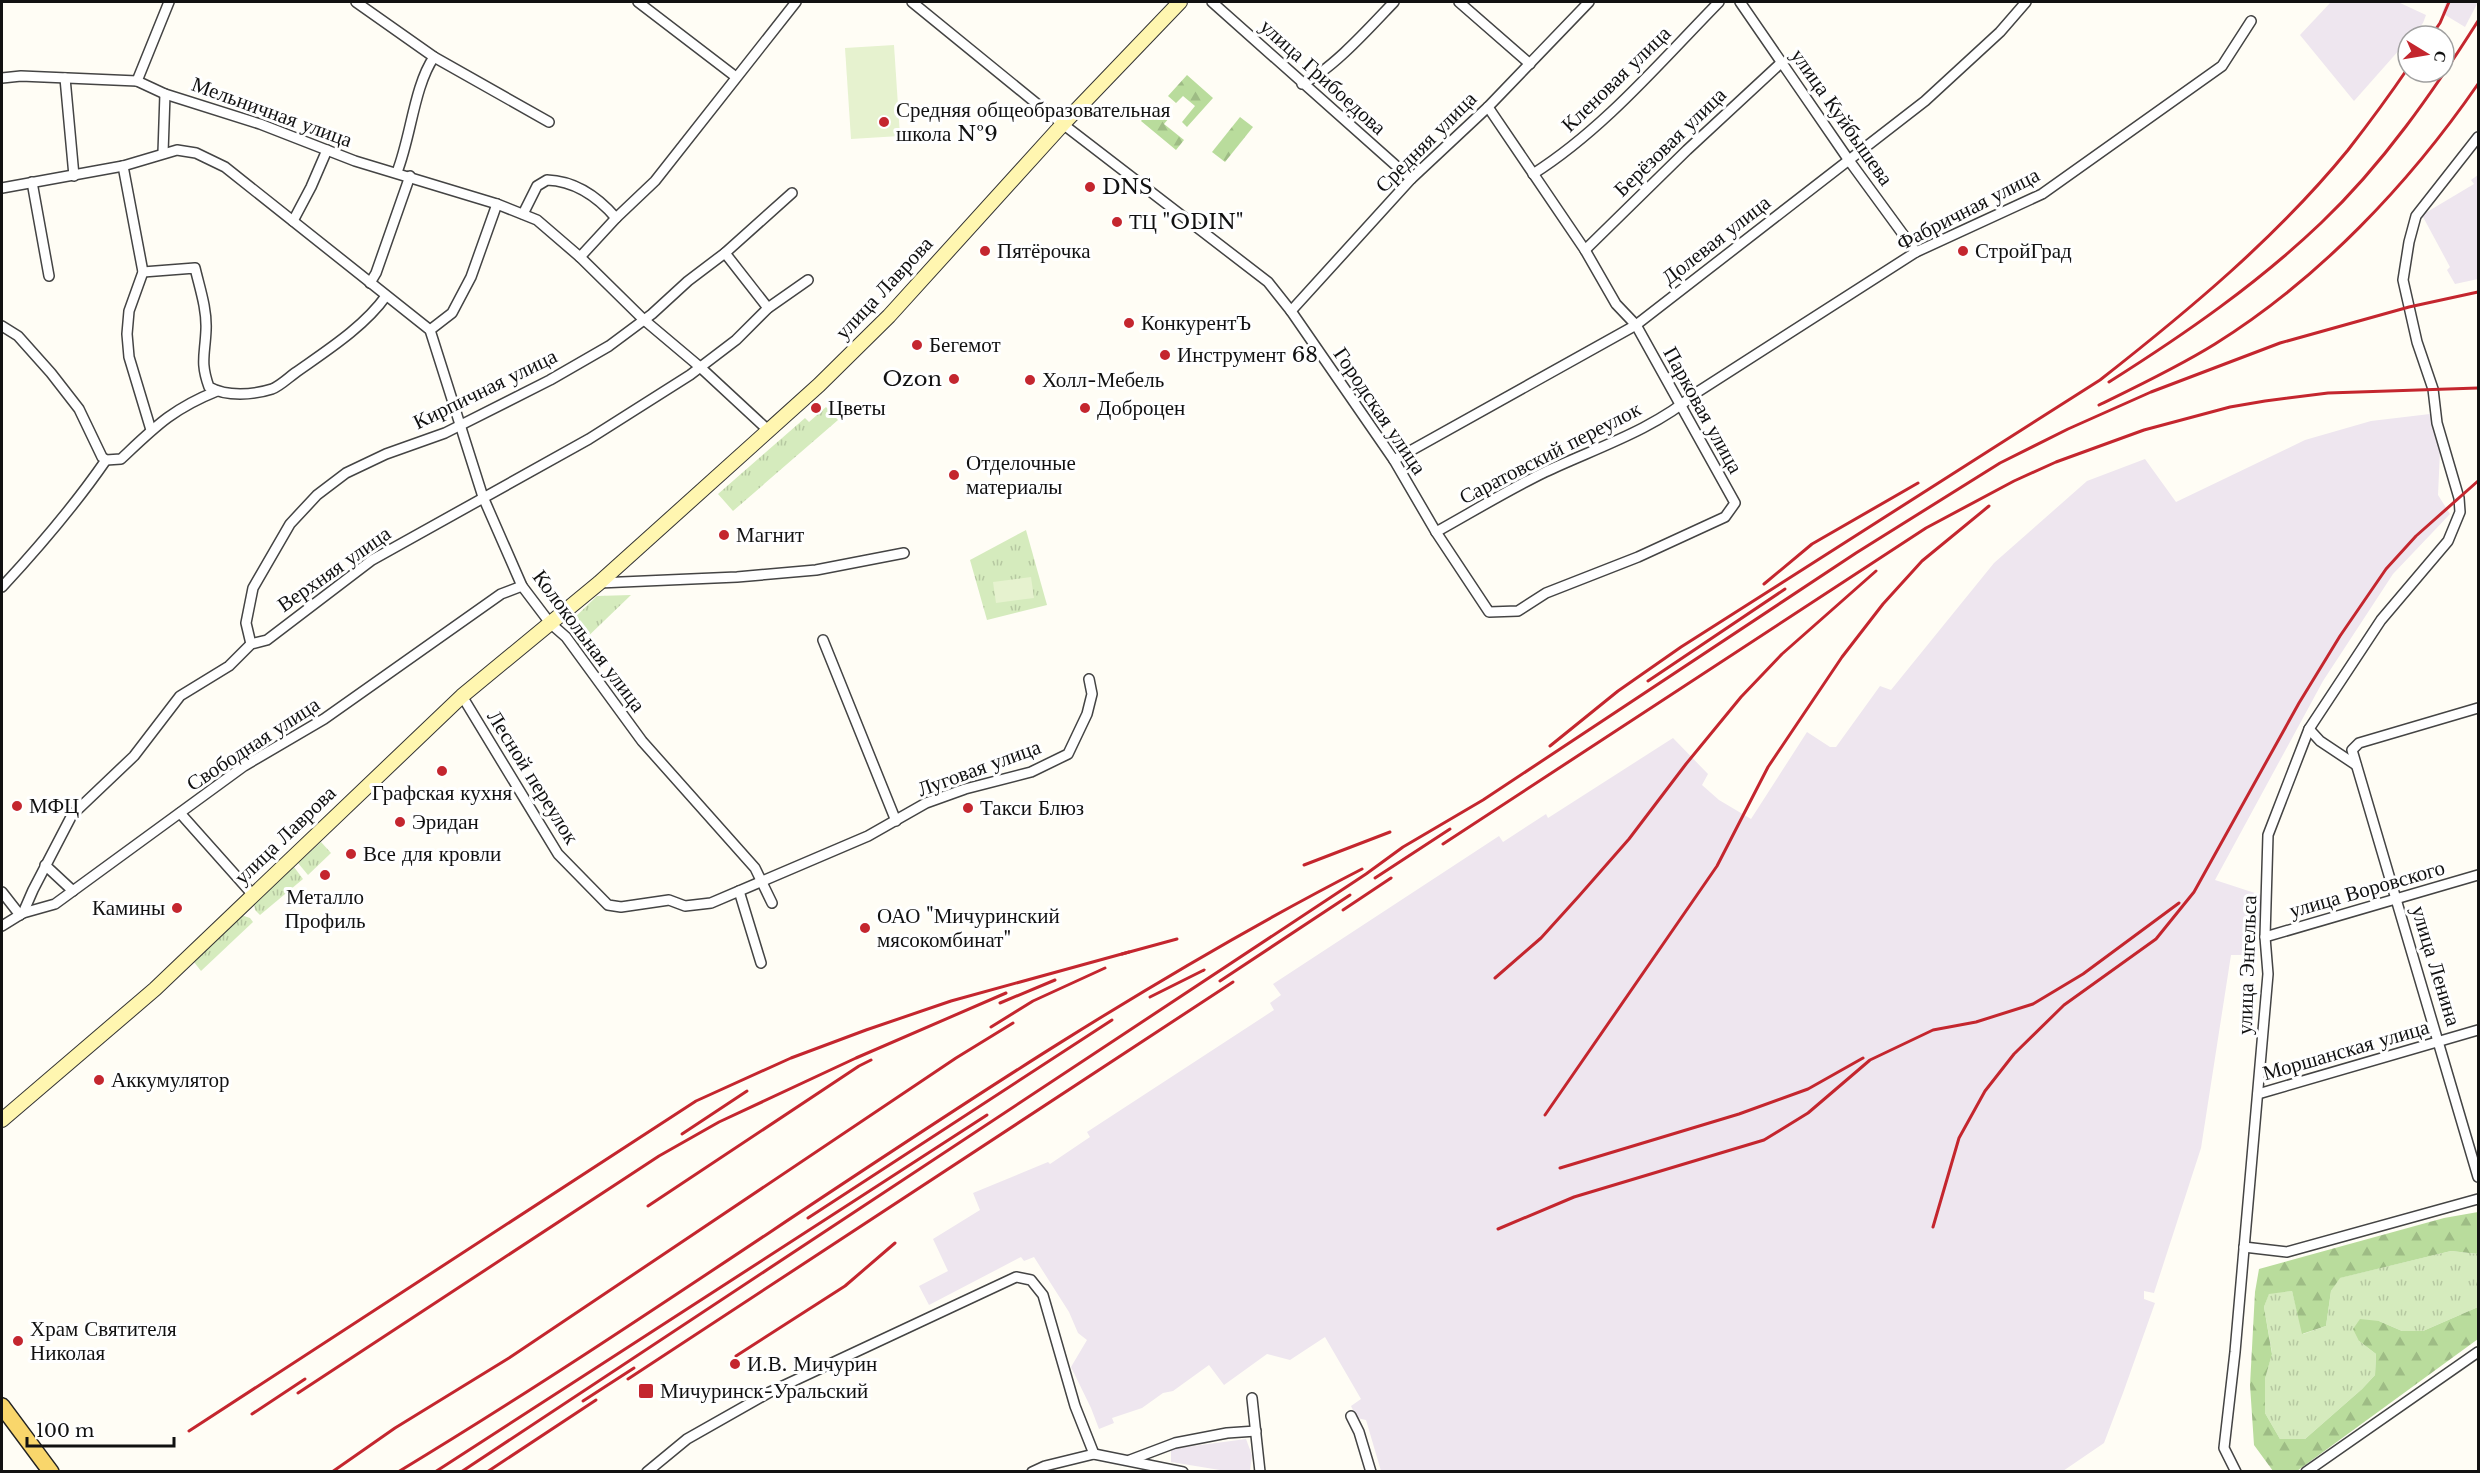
<svg xmlns="http://www.w3.org/2000/svg" width="2480" height="1473" viewBox="0 0 2480 1473" font-family="'Libre Baskerville',serif">
  <style>
    .industrial { fill: #eee6ef }
    .grass { fill: url(#grass-tufts) }
    .forest { fill: url(#forest-firs) }
    .pitch { fill: #e6f2cf }
    .lines { fill: none; stroke-linecap: round; stroke-linejoin: round }
    .minor-casing { stroke: #444; stroke-width: 12 }
    .secondary-casing { stroke: #333; stroke-width: 16 }
    .primary-casing { stroke: #222; stroke-width: 18 }
    .minor { stroke: #fff; stroke-width: 9 }
    .secondary { stroke: #fff6b0; stroke-width: 14 }
    .primary { stroke: #f9d66b; stroke-width: 15 }
    .rail { stroke: #c4262e; stroke-width: 3 }
    .poi-dot { fill: #c4262e; stroke: #fff; stroke-width: 2 }
    .labels { text-anchor: middle; dominant-baseline: central; stroke-width: 6; stroke-linejoin: round; paint-order: stroke }
    .street-label { font-size: 21px; fill: #111; stroke: #fff }
    .poi-label { font-size: 21px; fill: #111; stroke: #fff; text-anchor: start }
  </style>
  <defs>
    <pattern id="grass-tufts" width="24" height="20" patternUnits="userSpaceOnUse" patternTransform="scale(1.5)"><rect width="24" height="20" fill="#d5ebbd"/><path d="M3 7l-1-3M5 7V3M7 7l1-3M15 17l-1-3M17 17v-4M19 17l1-3" fill="none" stroke="#b6c8a1"/></pattern>
    <pattern id="forest-firs" width="22" height="20" patternUnits="userSpaceOnUse" patternTransform="scale(1.5)"><rect width="22" height="20" fill="#b9dc9c"/><path d="M5 1l3.5 6h-7zM16 11l3.5 6h-7z" fill="#9ebc85"/></pattern>
  </defs>
  <rect width="100%" height="100%" fill="#fffdf5"/>
  <g class="industrial">
    <polygon points="2331,2 2398,2 2426,15 2423,23 2412,36 2408,36 2408,40 2354,101 2300,35"/>
    <polygon points="2446,2 2478,2 2465,27 2442,13"/>
    <polygon points="2478,175 2478,279 2455,284 2447,270 2450,267 2422,215 2474,184 2471,180"/>
    <polygon points="2430,414 2440,451 2438,495 2450,514 2393,574 2323,681 2215,880 2261,895 2261,912 2255,928 2251,928 2249,943 2256,955 2231,955 2201,1148 2154,1293 2144,1291 2144,1299 2155,1303 2123,1393 2104,1443 2063,1471 1381,1471 1366,1420 1357,1418 1351,1406 1361,1399 1325,1337 1290,1360 1267,1354 1224,1385 1209,1365 1173,1391 1163,1393 1142,1408 1112,1418 1114,1423 1099,1429 1091,1408 1071,1367 1087,1340 1078,1333 1069,1312 1034,1257 1024,1261 1021,1257 929,1305 919,1286 948,1271 933,1239 980,1210 973,1193 1048,1162 1050,1164 1090,1137 1087,1132 1274,1010 1270,1003 1281,995 1273,984 1499,836 1503,842 1546,814 1548,818 1673,738 1708,774 1702,785 1719,800 1751,819 1807,732 1830,747 1836,747 1880,686 1891,690 1994,563 2087,481 2145,459 2176,502 2305,440 2371,421"/>
    <polygon points="1246,1439 1252,1455 1250,1471 1226,1471 1171,1462 1171,1449"/>
  </g>
  <g class="grass">
    <polygon points="826,407 838,420 733,511 718,494 805,418 809,422"/>
    <polygon points="1026,530 1047,605 987,620 970,560"/>
    <polygon points="631,595 577,647 569,623 597,596"/>
    <polygon points="321,842 331,853 308,875 298,863"/>
    <polygon points="294,867 303,879 260,915 255,910 254,903"/>
    <polygon points="241,915 250,918 253,922 201,971 194,962"/>
    <polygon points="2451,1251 2478,1254 2478,1307 2423,1331 2402,1331 2379,1321 2359,1341 2376,1354 2375,1375 2362,1389 2305,1439 2280,1439 2265,1413 2265,1379 2272,1353 2264,1307 2269,1293 2292,1291 2303,1334 2326,1326 2331,1291 2339,1278"/>
  </g>
  <g class="forest">
    <polygon points="1187,75 1213,98 1187,127 1182,122 1195,106 1183,96 1176,103 1168,96"/>
    <polygon points="1154,105 1169,118 1164,124 1184,140 1176,150 1141,121"/>
    <polygon points="1240,117 1253,127 1225,162 1212,152"/>
    <polygon points="2478,1212 2478,1254 2451,1251 2340,1278 2331,1291 2326,1326 2302,1334 2292,1291 2269,1294 2264,1307 2272,1354 2265,1379 2265,1413 2280,1439 2305,1439 2362,1389 2375,1375 2376,1354 2359,1341 2353,1329 2360,1319 2379,1321 2402,1331 2423,1331 2478,1307 2478,1339 2297,1471 2273,1471 2254,1445 2250,1385 2255,1292 2259,1269 2444,1218"/>
  </g>
  <g class="pitch">
    <polygon points="894,45 900,136 851,139 845,48"/>
    <polygon points="1031,577 1034,598 996,603 993,582"/>
  </g>
  <g class="lines">
    <g class="minor-casing">
      <g id="minor">
        <polyline points="356,2 434,57 549,122"/>
        <polyline points="638,2 736,77"/>
        <polyline points="912,2 1042,108 1268,282 1291,311 1394,460 1436,532 1489,612 1518,611 1546,593 1638,557 1725,517 1735,503 1636,325 1616,304 1585,250 1488,107"/>
        <polyline points="1212,2 1411,179"/>
        <polyline points="1459,2 1530,64"/>
        <polyline points="1740,2 1848,159 1916,252"/>
        <polyline points="2,78 21,76 137,81 165,94 260,124 355,161 497,204 537,220 580,257 643,319 700,367 768,430"/>
        <polyline points="65,78 74,176"/>
        <polyline points="137,81 169,2"/>
        <path d="M1302 84C1333 69 1370 27 1394 2"/>
        <polyline points="163,153 165,94"/>
        <polyline points="123,166 143,272 129,311 127,334 129,357 151,430"/>
        <path d="M397 172C411 137 414 86 434 57"/>
        <path d="M1533 174C1604 129 1661 61 1719 2"/>
        <polyline points="32,182 49,276"/>
        <polyline points="2,188 123,166 177,150 196,153 225,167 430,330 483,497 522,586 550,623 566,637 642,741 755,868 772,903"/>
        <path d="M523 214 537 186 547 180C575 181 598 197 616 218"/>
        <polyline points="293,221 311,187 327,150"/>
        <polyline points="1585,250 1687,150 1782,62"/>
        <polyline points="725,253 768,308"/>
        <polyline points="580,257 616,218 655,181 796,2"/>
        <path d="M143 272 195 268C200 289 207 309 206 330 205 355 200 362 209 387 227 397 253 395 272 389 280 386 288 378 295 373 326 351 364 327 386 296"/>
        <polyline points="370,283 376,273 410,176"/>
        <polyline points="1291,311 1411,179 1488,107 1589,2"/>
        <path d="M2 326 18 336 51 373 79 409 102 457 106 460 121 459C155 427 172 409 217 391"/>
        <polyline points="430,330 452,313 471,277 497,204"/>
        <polyline points="1394,460 1636,325 1925,101 2000,32 2026,2"/>
        <path d="M1436 532C1472 512 1508 490 1545 472 1596 448 1653 430 1696 393L1916 252 2042 194 2222 66 2251 21"/>
        <polyline points="599,583 737,577 816,570 904,553"/>
        <path d="M2 587C39 547 75 505 106 460"/>
        <polyline points="823,640 896,821"/>
        <polyline points="251,644 246,623 253,588 290,524 317,495 346,473 386,454 445,433 550,380 609,346 652,314 688,281 725,253 792,193"/>
        <polyline points="462,696 558,854 608,905 621,907 669,900 685,906 711,903 868,836 926,803 965,789 1031,772 1068,754 1087,714 1092,694 1089,679"/>
        <polyline points="2478,708 2359,743 2352,750 2478,1177"/>
        <polyline points="2309,729 2320,741 2356,765"/>
        <polyline points="180,813 253,895"/>
        <polyline points="45,865 73,891"/>
        <polyline points="739,891 761,963"/>
        <polyline points="2,892 20,915"/>
        <polyline points="23,913 33,890 72,815 134,756 180,696 229,666 251,644 267,640 372,560 589,439 690,375 736,340 768,308 808,280"/>
        <polyline points="2,926 23,913 55,904 244,766 324,719 501,594 522,586"/>
        <polyline points="2265,937 2478,875"/>
        <polyline points="2258,1094 2478,1030"/>
        <polyline points="2244,1247 2287,1252 2478,1199"/>
        <polyline points="1252,1398 1260,1472"/>
        <polyline points="1351,1416 1359,1432 1371,1472"/>
        <polyline points="1130,1460 1175,1443 1227,1433 1256,1431"/>
        <polyline points="647,1472 687,1439 770,1392 1016,1277 1031,1280 1043,1295 1075,1406 1094,1454"/>
        <polyline points="1032,1472 1045,1466 1094,1454 1183,1472"/>
        <polyline points="2236,1472 2224,1448 2235,1352 2268,974 2265,937 2268,835 2309,729 2381,620 2448,541 2460,512 2459,498 2437,423 2433,389 2417,342 2403,280 2409,242 2416,216 2478,137"/>
        <polyline points="2306,1472 2478,1352"/>
      </g>
    </g>
    <g class="secondary-casing">
      <polyline id="secondary" points="2,1120 155,989 462,696 599,583 819,385 889,316 1063,124 1180,2"/>
    </g>
    <g class="primary-casing">
      <polyline id="primary" points="2,1406 51,1472"/>
    </g>
    <use href="#minor" class="minor"/>
    <use href="#secondary" class="secondary"/>
    <use href="#primary" class="primary"/>
    <g class="rail">
      <polyline points="2431,36 2440,23 2449,2"/>
      <path d="M2109 382C2185 334 2257 284 2321 223 2383 164 2433 92 2478 21"/>
      <path d="M2099 405C2138 386 2178 367 2215 344 2319 279 2409 184 2478 84"/>
      <polyline points="1764,584 1812,544 1918,483"/>
      <polyline points="1648,681 1785,589"/>
      <path d="M1550 746 1618 691 1681 647 2100 380C2188 311 2277 237 2348 150 2369 123 2389 96 2408 68"/>
      <polyline points="1443,844 1926,528 2014,481 2056,462 2144,430 2230,407 2265,401 2328,393 2478,388"/>
      <polyline points="1304,865 1390,832"/>
      <polyline points="1375,878 1450,829"/>
      <polyline points="1343,910 1391,878"/>
      <polyline points="1122,954 1177,939"/>
      <polyline points="1495,978 1541,938 1579,896 1629,839 1686,764 1741,697 1782,654 1876,571"/>
      <polyline points="1220,981 1350,895"/>
      <polyline points="1150,997 1204,970"/>
      <polyline points="1000,1003 1055,980"/>
      <polyline points="991,1027 1033,1001 1105,968"/>
      <polyline points="1545,1115 1717,866 1768,767 1842,657 1883,604 1922,561 1989,506"/>
      <polyline points="682,1134 747,1091"/>
      <polyline points="1560,1168 1739,1114 1808,1089 1863,1058"/>
      <polyline points="648,1206 859,1066 871,1060"/>
      <polyline points="808,1218 1112,1020"/>
      <polyline points="1933,1227 1959,1138 1985,1091 2014,1054 2064,1005 2156,939 2194,892 2299,703 2340,636 2386,569 2416,536 2478,481"/>
      <polyline points="1498,1229 1574,1197 1764,1140 1808,1113 1870,1060 1933,1030 1976,1022 2033,1004 2083,974 2179,903"/>
      <polyline points="736,1356 845,1286 895,1243"/>
      <polyline points="628,1379 1233,982"/>
      <polyline points="298,1393 659,1156 719,1122 856,1058 1006,993"/>
      <polyline points="583,1401 634,1368"/>
      <polyline points="252,1414 305,1379"/>
      <polyline points="189,1431 696,1101 791,1058 866,1030 951,1001 1129,952"/>
      <polyline points="332,1472 395,1428 509,1358 956,1058 1013,1023"/>
      <path d="M398 1472C723 1276 1024 1043 1362 869"/>
      <polyline points="435,1472 987,1115"/>
      <polyline points="461,1472 1366,874 1403,847 1483,800 1856,553 2000,463 2068,429 2151,392 2280,343 2409,307 2478,292"/>
      <polyline points="487,1472 596,1400"/>
    </g>
  </g>
  <g class="poi-dot">
    <circle cx="884" cy="122" r="6"/>
    <circle cx="1090" cy="187" r="6"/>
    <circle cx="1117" cy="222" r="6"/>
    <circle cx="985" cy="251" r="6"/>
    <circle cx="1963" cy="251" r="6"/>
    <circle cx="1129" cy="323" r="6"/>
    <circle cx="917" cy="345" r="6"/>
    <circle cx="1165" cy="355" r="6"/>
    <circle cx="954" cy="379" r="6"/>
    <circle cx="1030" cy="380" r="6"/>
    <circle cx="816" cy="408" r="6"/>
    <circle cx="1085" cy="408" r="6"/>
    <circle cx="954" cy="475" r="6"/>
    <circle cx="724" cy="535" r="6"/>
    <circle cx="442" cy="771" r="6"/>
    <circle cx="17" cy="806" r="6"/>
    <circle cx="968" cy="808" r="6"/>
    <circle cx="400" cy="822" r="6"/>
    <circle cx="351" cy="854" r="6"/>
    <circle cx="325" cy="875" r="6"/>
    <circle cx="177" cy="908" r="6"/>
    <circle cx="865" cy="928" r="6"/>
    <circle cx="99" cy="1080" r="6"/>
    <circle cx="18" cy="1341" r="6"/>
    <circle cx="735" cy="1364" r="6"/>
    <rect x="638" y="1383" width="16" height="16" rx="3"/>
  </g>
  <g class="labels">
    <g class="street-label">
      <text transform="translate(1323 77) rotate(42)">улица Грибоедова</text>
      <text transform="translate(1616 79) rotate(-44)">Кленовая улица</text>
      <text transform="translate(272 112) rotate(20)">Мельничная улица</text>
      <text transform="translate(1842 117) rotate(55)">улица Куйбышева</text>
      <text transform="translate(1426 142) rotate(-45)">Средняя улица</text>
      <text transform="translate(1670 142) rotate(-44)">Берёзовая улица</text>
      <text transform="translate(1968 209) rotate(-27)">Фабричная улица</text>
      <text transform="translate(1716 240) rotate(-38)">Долевая улица</text>
      <text transform="translate(884 288) rotate(-47)">улица Лаврова</text>
      <text transform="translate(485 389) rotate(-26)">Кирпичная улица</text>
      <text transform="translate(1703 410) rotate(61)">Парковая улица</text>
      <text transform="translate(1380 411) rotate(56)">Городская улица</text>
      <text transform="translate(1550 453) rotate(-27)">Саратовский переулок</text>
      <text transform="translate(334 569) rotate(-35)">Верхняя улица</text>
      <text transform="translate(589 641) rotate(53)">Колокольная улица</text>
      <text transform="translate(253 744) rotate(-33)">Свободная улица</text>
      <text transform="translate(979 768) rotate(-20)">Луговая улица</text>
      <text transform="translate(533 777) rotate(58)">Лесной переулок</text>
      <text transform="translate(285 835) rotate(-44)">улица Лаврова</text>
      <text transform="translate(2367 889) rotate(-16)">улица Воровского</text>
      <text transform="translate(2247 965) rotate(-88)">улица Энгельса</text>
      <text transform="translate(2436 966) rotate(73)">улица Ленина</text>
      <text transform="translate(2346 1050) rotate(-16)">Моршанская улица</text>
    </g>
    <g class="poi-label">
      <text x="896" y="110">Средняя общеобразовательная<tspan x="896" dy="24">школа №9</tspan></text>
      <text x="1102" y="187">DNS</text>
      <text x="1129" y="222">ТЦ "ODIN"</text>
      <text x="997" y="251">Пятёрочка</text>
      <text x="1975" y="251">СтройГрад</text>
      <text x="1141" y="323">КонкурентЪ</text>
      <text x="929" y="345">Бегемот</text>
      <text x="1177" y="355">Инструмент 68</text>
      <text x="942" y="379" text-anchor="end">Ozon</text>
      <text x="1042" y="380">Холл-Мебель</text>
      <text x="828" y="408">Цветы</text>
      <text x="1097" y="408">Доброцен</text>
      <text x="966" y="463">Отделочные<tspan x="966" dy="24">материалы</tspan></text>
      <text x="736" y="535">Магнит</text>
      <text x="442" y="793" text-anchor="middle">Графская кухня</text>
      <text x="29" y="806">МФЦ</text>
      <text x="980" y="808">Такси Блюз</text>
      <text x="412" y="822">Эридан</text>
      <text x="363" y="854">Все для кровли</text>
      <text x="325" y="897" text-anchor="middle">Металло<tspan x="325" dy="24">Профиль</tspan></text>
      <text x="165" y="908" text-anchor="end">Камины</text>
      <text x="877" y="916">ОАО "Мичуринский<tspan x="877" dy="24">мясокомбинат"</tspan></text>
      <text x="111" y="1080">Аккумулятор</text>
      <text x="30" y="1329">Храм Святителя<tspan x="30" dy="24">Николая</tspan></text>
      <text x="747" y="1364">И.В. Мичурин</text>
      <text x="660" y="1391">Мичуринск-Уральский</text>
    </g>
  </g>
  <rect width="2480" height="1473" fill="none" stroke="#111111" stroke-width="6"/>
  <g transform="translate(2426 54) rotate(101)"><circle r="28" fill="#ffffff" stroke="#a0a0a0" stroke-width="1.5"/>
  <path d="M0-4.5L10 22L0 15L-10 22Z" fill="#c4262e"/>
  <text y="-9" font-size="16" font-weight="bold" text-anchor="middle" fill="#111111">С</text>
  </g>
  <path d="M27 1437v9h147v-9" fill="none" stroke="#111111" stroke-width="3"/>
  <text x="36" y="1437" font-size="18" fill="#111111" stroke="#ffffff" stroke-width="4.5" paint-order="stroke">100 m</text>
</svg>
